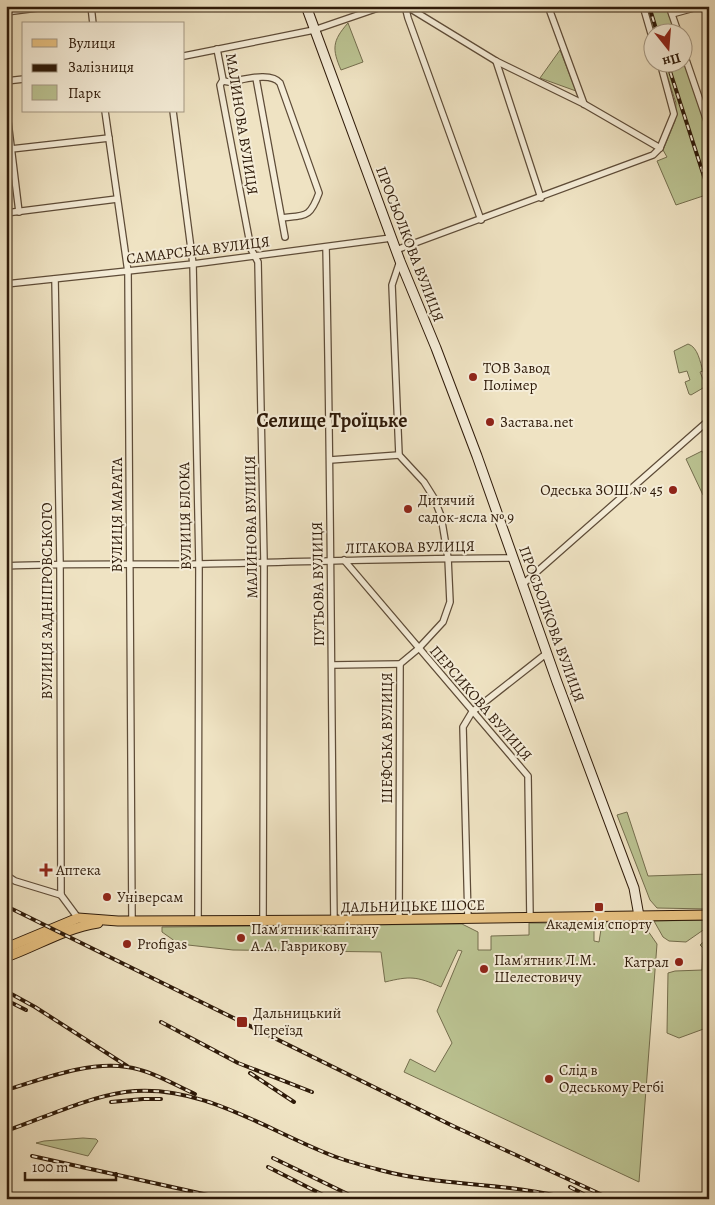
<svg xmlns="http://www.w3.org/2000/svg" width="715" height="1205" viewBox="0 0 715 1205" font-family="Alegreya,serif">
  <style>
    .green { fill: #bbc392; stroke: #746e4e }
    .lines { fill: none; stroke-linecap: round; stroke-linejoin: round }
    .street-casing { stroke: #5e4c38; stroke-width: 8 }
    .secondary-casing { stroke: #2e1a09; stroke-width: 11 }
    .primary-casing { stroke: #2e1a09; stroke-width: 11 }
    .street { stroke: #f5edd8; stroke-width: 5.5 }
    .secondary { stroke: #f5edd8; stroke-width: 9 }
    .primary { stroke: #e8c282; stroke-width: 9 }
    .rail-casing { stroke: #2e1a09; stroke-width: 4 }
    .rail { stroke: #f5edd8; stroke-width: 2; stroke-dasharray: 5.5; stroke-linecap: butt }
    .poi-dot { fill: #8f2418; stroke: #f5edd8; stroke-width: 2 }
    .labels { text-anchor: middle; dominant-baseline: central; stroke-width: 4; stroke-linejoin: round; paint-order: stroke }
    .street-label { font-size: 15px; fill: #2e1a09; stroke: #f5edd8 }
    .poi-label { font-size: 15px; fill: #2e1a09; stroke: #f5edd8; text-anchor: start }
    .district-label { font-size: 20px; font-weight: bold; fill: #2e1a09; stroke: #f5edd8 }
  </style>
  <rect width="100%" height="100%" fill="#efe3c3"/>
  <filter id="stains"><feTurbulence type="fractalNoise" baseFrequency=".004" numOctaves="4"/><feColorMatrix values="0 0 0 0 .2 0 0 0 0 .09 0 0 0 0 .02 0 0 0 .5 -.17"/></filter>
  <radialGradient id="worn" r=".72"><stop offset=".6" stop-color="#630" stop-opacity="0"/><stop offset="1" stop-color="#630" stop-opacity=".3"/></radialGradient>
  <g class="green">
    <polygon points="644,6 668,6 676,32 653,32"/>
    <path d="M348 23 363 62 341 70C332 49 332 41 348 23Z"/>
    <polygon points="560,50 576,91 540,78"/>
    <polygon points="683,52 709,133 709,194 676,205 657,161 667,157 663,150 675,121 676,103 663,63 682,62"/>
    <path d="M688 344C698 347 700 362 703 371L700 372 705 384 703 388 691 395 689 394 685 382 690 380 687 371 679 373 674 351Z"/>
    <polygon points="702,451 709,465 709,492 703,495 686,459"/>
    <polygon points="627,812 648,876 709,874 709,909 657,908 650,900 617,815"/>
    <polygon points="709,920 709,926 686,942 669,941 663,937 654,921"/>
    <path d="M641 921 657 944 639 1182 404 1072 410 1059 435 1072 452 1043 437 1011 462 951 458 950 441 987C416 976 410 976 385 982L381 952 233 950 179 944 162 932V927L462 924 478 932V950H491V936L529 935V923H592L594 926V941L599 942 602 923Z"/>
    <polygon points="709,937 709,1027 679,1038 667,1033 668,973 675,971 702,970 703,948 700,945"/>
    <polygon points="83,1138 96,1139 98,1141 88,1156 36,1143 44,1141"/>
  </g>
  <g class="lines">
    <g class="street-casing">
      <g id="street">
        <polyline points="91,6 93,24"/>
        <polyline points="405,6 408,18 481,220"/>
        <polyline points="406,6 496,61 584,104 660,148"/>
        <polyline points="548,6 584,104"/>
        <polyline points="643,6 652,37"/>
        <polyline points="669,6 678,32"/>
        <polyline points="6,12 53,6"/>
        <polyline points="672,14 701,6"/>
        <polyline points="682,48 709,127"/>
        <polyline points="217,49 223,80 220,85 251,249 258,262 264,561 263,921"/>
        <polyline points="184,56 314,30 384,6"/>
        <polyline points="496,61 541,198"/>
        <polyline points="256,78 285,237"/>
        <polyline points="6,81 24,79"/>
        <path d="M223 81 229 82C243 80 271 71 280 83L319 193C310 218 306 215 282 218"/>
        <polyline points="6,105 19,212"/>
        <polyline points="105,111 128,272 132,921"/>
        <polyline points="173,111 193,264 199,564 198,921"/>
        <polyline points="11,149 109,138"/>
        <polyline points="6,213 117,199"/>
        <path d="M326 247C331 471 331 696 334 920"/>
        <polyline points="396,250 653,155 660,148 674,114 660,62"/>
        <polyline points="55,279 60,563 61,895 78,918"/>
        <polyline points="6,284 193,264 391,238"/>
        <polyline points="330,460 399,455"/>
        <polyline points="344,560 528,776 530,918"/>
        <path d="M6 566C71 563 135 565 199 564 304 562 409 558 514 558"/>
        <polyline points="523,584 709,420"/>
        <polyline points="332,665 400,664"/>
        <polyline points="6,875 15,881 61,895"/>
        <polyline points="468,919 463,727 472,712 547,653"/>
        <polyline points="399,920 400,664 418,649 443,622 450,602 448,558 441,516 434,498 424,482 399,455 392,285 400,261"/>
      </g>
    </g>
    <g class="secondary-casing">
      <polyline id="secondary" points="306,6 400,261 436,348 477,456 557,682 634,888 639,916"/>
    </g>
    <g class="primary-casing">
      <g id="primary">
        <polyline points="6,948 78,918 118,921 359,920 709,915"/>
        <path d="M6 957C37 946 65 928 98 923"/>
      </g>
    </g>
    <use href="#street" class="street"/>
    <use href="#secondary" class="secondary"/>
    <use href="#primary" class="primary"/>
    <g class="rail-casing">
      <g id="rail">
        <polyline points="649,6 657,32"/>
        <polyline points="667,62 709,192"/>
        <polyline points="6,906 453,1126 611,1199"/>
        <polyline points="6,991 35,1007 127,1066"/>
        <polyline points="6,1000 26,1010"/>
        <polyline points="161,1022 238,1063 312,1092"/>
        <polyline points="250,1073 294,1102"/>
        <path d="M6 1090C43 1079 87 1061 127 1067 150 1070 173 1084 195 1094"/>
        <polyline points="111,1102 143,1099 161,1099"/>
        <path d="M6 1131C44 1118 85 1098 125 1092 201 1082 269 1132 336 1157 350 1162 365 1166 380 1170 442 1187 508 1182 570 1199"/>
        <polyline points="32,1156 226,1199"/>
        <polyline points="273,1158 358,1199"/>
        <polyline points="268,1167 331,1199"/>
        <polyline points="570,1187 593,1199"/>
      </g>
    </g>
    <use href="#rail" class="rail"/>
  </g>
  <g class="poi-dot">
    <circle cx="473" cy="377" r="5"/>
    <circle cx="490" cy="422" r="5"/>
    <circle cx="673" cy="490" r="5"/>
    <circle cx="408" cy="509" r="5"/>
    <path d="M43.5 862.5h5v5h5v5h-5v5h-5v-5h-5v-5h5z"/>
    <circle cx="107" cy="897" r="5"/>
    <rect x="594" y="902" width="10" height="10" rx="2.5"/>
    <circle cx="241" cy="938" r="5"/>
    <circle cx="127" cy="944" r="5"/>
    <circle cx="679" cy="962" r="5"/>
    <circle cx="484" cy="969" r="5"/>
    <rect x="236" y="1016" width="12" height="12" rx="2.5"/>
    <circle cx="549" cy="1079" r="5"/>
  </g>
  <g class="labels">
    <g class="street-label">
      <text transform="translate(242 124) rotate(81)">МАЛИНОВА ВУЛИЦЯ</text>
      <text transform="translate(410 244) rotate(69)">ПРОСЬОЛКОВА ВУЛИЦЯ</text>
      <text transform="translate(198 250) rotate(-7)">САМАРСЬКА ВУЛИЦЯ</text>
      <text transform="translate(117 515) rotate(-90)">ВУЛИЦЯ МАРАТА</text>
      <text transform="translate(185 516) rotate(-91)">ВУЛИЦЯ БЛОКА</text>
      <text transform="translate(251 527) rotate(-91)">МАЛИНОВА ВУЛИЦЯ</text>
      <text transform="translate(410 547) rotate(-1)">ЛІТАКОВА ВУЛИЦЯ</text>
      <text transform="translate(318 584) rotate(-91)">ПУТЬОВА ВУЛИЦЯ</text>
      <text transform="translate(47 601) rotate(-90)">ВУЛИЦЯ ЗАДНІПРОВСЬКОГО</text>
      <text transform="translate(552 624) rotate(70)">ПРОСЬОЛКОВА ВУЛИЦЯ</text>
      <text transform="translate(481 703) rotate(49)">ПЕРСИКОВА ВУЛИЦЯ</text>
      <text transform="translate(387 738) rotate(-90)">ШЕФСЬКА ВУЛИЦЯ</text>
      <text transform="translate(413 906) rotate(-1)">ДАЛЬНИЦЬКЕ ШОСЕ</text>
    </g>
    <g class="poi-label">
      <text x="483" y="368">ТОВ Завод<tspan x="483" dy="17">Полімер</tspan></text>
      <text x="500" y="422">Застава.net</text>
      <text x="663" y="490" text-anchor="end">Одеська ЗОШ № 45</text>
      <text x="418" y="500">Дитячий<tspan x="418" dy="17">садок-ясла № 9</tspan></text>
      <text x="56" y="870">Аптека</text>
      <text x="117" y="897">Універсам</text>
      <text x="599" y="924" text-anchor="middle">Академія спорту</text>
      <text x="251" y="929">Пам'ятник капітану<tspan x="251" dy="17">А.А. Гаврикову</tspan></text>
      <text x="137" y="944">Profigas</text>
      <text x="494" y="960">Пам'ятник Л.М.<tspan x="494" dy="17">Шелестовичу</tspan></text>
      <text x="669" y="962" text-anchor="end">Катрал</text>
      <text x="253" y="1013">Дальницький<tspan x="253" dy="17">Переїзд</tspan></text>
      <text x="559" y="1070">Слід в<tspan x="559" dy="17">Одеському Регбі</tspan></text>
    </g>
    <g class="district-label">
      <text x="332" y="420">Селище Троїцьке</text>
    </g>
  </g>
  <rect width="715" height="1205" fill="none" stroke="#efe3c3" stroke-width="25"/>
  <rect x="8" y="8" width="700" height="1190" fill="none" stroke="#2e1a09" stroke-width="2.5"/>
  <rect x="12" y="12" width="690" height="1180" fill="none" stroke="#2e1a09"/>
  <rect x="22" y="22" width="162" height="90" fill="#f5edd8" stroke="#a59985"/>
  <rect x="32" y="39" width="25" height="8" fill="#e8c282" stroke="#a59985"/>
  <text x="68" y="48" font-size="15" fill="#2e1a09">Вулиця</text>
  <rect x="32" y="64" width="25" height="8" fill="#2e1a09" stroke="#a59985"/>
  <text x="68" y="72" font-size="15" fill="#2e1a09">Залізниця</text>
  <rect x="32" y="85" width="25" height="15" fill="#bbc392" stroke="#a59985"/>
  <text x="68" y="98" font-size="15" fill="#2e1a09">Парк</text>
  <g transform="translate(668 48) rotate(163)"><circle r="24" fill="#f5edd8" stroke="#a59985"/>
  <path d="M0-4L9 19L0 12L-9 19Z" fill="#8f2418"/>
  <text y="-8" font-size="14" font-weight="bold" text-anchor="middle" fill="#2e1a09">Пн</text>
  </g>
  <path d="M25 1172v8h91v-8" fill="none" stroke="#2e1a09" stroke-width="2.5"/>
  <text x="32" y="1172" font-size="15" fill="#2e1a09" stroke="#f5edd8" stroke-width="4" paint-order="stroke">100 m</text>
  <rect width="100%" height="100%" filter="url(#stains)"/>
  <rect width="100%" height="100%" fill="url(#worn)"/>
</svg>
